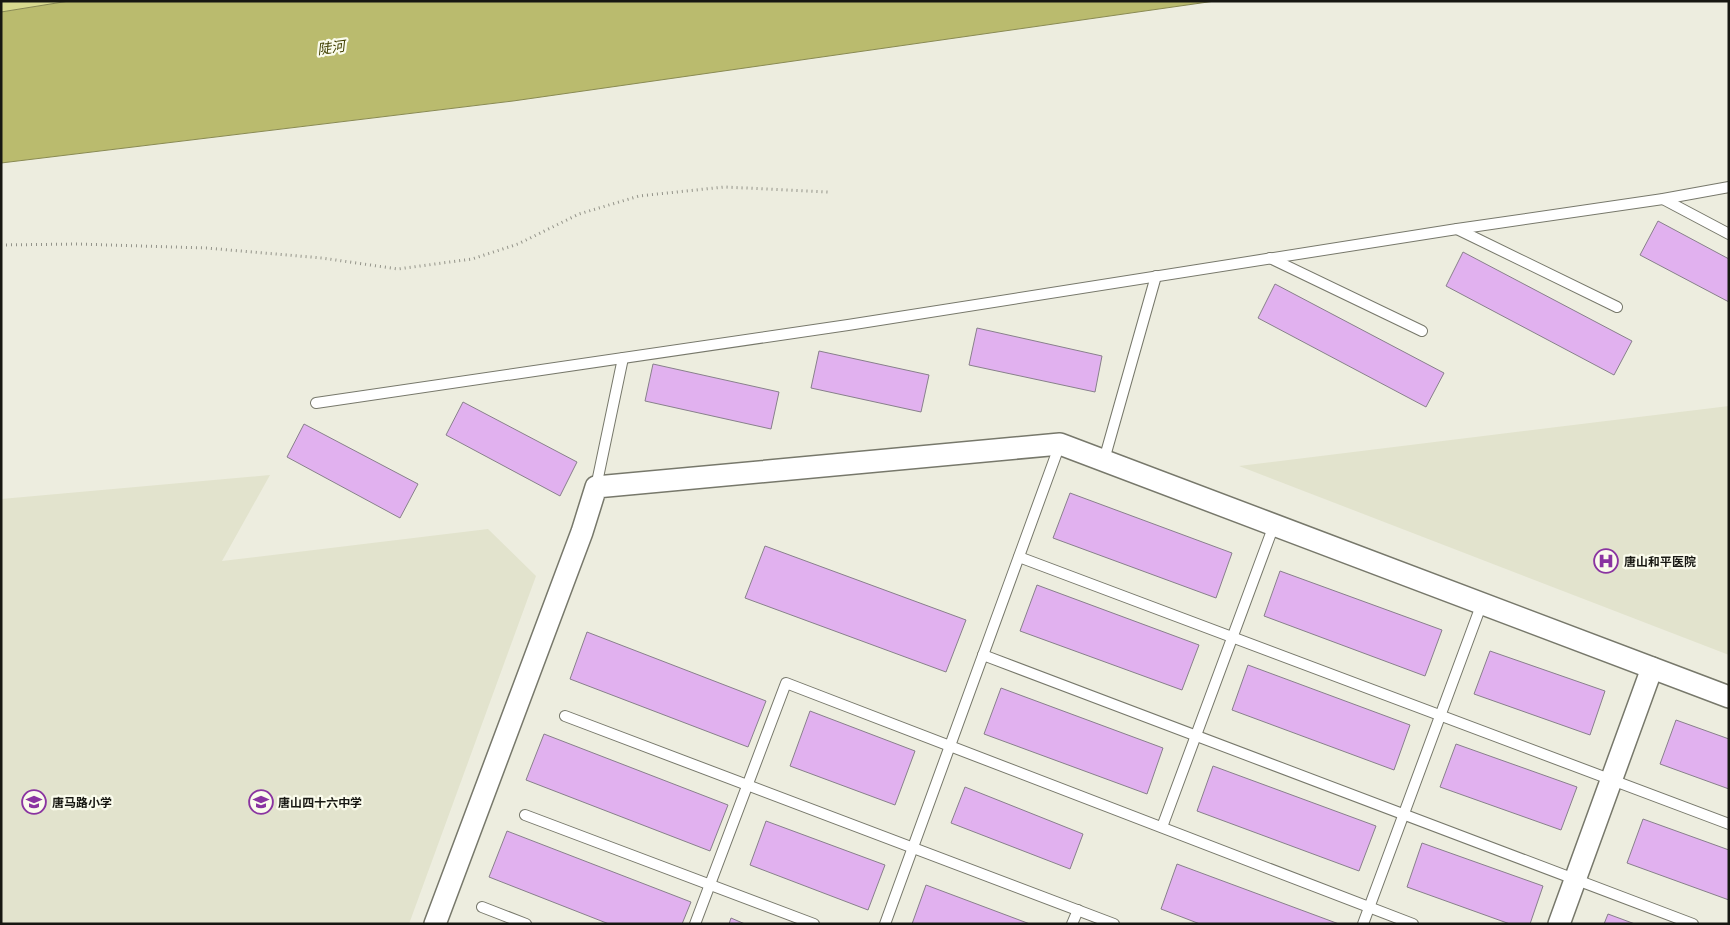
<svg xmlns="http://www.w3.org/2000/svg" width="1730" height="925" viewBox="0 0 1730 925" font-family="'PT Serif','Noto Sans SC',serif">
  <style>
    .built { fill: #e2e3cd }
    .green { fill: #d9da90 }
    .water { fill: #babb6e; stroke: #898a52 }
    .building { fill: #e1b1ef; stroke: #88808b }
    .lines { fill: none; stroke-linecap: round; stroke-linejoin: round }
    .lane-casing { stroke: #77786b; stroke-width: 12 }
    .street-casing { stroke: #77786b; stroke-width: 24 }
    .path { stroke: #939389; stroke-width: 3; stroke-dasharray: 1 4; stroke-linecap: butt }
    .lane { stroke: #fff; stroke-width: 10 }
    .street { stroke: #fff; stroke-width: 21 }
    .labels { text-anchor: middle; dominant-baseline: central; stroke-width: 4.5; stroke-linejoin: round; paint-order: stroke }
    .poi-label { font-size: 12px; font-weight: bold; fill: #171712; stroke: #fafbec; text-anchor: start }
    .water-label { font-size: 14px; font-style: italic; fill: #414001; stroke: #fafbec }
  </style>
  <rect width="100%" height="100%" fill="#ededdf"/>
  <g class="built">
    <polygon points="1729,406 1729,655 1239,466"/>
    <polygon points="270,475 222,561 488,529 536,576 409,924 1,924 1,499"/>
  </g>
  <polygon class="green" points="1,1 69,1 1,12"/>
  <polygon class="water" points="69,1 1215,1 513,101 1,163 1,12"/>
  <g class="building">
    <polygon points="1658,221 1729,259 1729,302 1640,255"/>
    <polygon points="1463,252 1632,341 1614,375 1446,286"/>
    <polygon points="1275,284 1444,373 1426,407 1258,318"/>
    <polygon points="977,328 1102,356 1095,392 969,365"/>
    <polygon points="819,351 929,375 921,412 811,388"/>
    <polygon points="653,364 779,392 771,429 645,401"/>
    <polygon points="463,402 577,462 560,496 446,435"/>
    <polygon points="304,424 418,484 400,518 287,457"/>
    <polygon points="1070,493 1232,553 1216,598 1053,538"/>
    <polygon points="765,546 966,620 946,672 745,598"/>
    <polygon points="1280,571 1442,630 1425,676 1264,616"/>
    <polygon points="1037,585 1199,645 1182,690 1020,631"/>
    <polygon points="587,632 766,701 748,747 570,679"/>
    <polygon points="1490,651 1605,691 1590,735 1474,694"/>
    <polygon points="1248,665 1410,725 1394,770 1232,710"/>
    <polygon points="1001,688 1163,748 1147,794 984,734"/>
    <polygon points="810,711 915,751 895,805 790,766"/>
    <polygon points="1676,720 1729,739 1729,789 1660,764"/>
    <polygon points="544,734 728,805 710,851 526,780"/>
    <polygon points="1456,744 1577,787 1561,830 1440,787"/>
    <polygon points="1213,766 1376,826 1359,871 1197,811"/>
    <polygon points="965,787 1083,834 1070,869 951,823"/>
    <polygon points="1643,819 1729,850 1729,900 1627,863"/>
    <polygon points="766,821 885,865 868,910 750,865"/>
    <polygon points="507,831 691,902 682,924 609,924 489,877"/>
    <polygon points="1422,843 1543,886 1530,924 1510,924 1407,887"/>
    <polygon points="1177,864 1339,924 1200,924 1161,909"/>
    <polygon points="926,885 1030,924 912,924"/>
    <polygon points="1608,914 1635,924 1604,924"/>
    <polygon points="731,918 745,924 729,924"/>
  </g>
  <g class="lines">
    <g class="lane-casing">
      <g id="lane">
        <polyline points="1663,199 1729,234"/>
        <polyline points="1457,229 1617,307"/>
        <polyline points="1270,258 1422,331"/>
        <polyline points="316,403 848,325 1457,229 1663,199 1729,187"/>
        <polyline points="1104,460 1156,276"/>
        <polyline points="596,487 623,358"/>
        <polyline points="1019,557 1729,824"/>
        <polyline points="983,655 1693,924"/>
        <polyline points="565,716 1114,924"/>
        <polyline points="525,815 814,924"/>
        <polyline points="1162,827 1274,525"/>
        <polyline points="482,907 526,924"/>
        <polyline points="695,924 786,683 1413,924"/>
        <polyline points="885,924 1060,444"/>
        <polyline points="1072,924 1078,910"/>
        <polyline points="1363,924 1482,603"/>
      </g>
    </g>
    <g class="street-casing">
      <g id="street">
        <polyline points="435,924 582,532 596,487 1060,444 1729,697"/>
        <polyline points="1559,924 1652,668"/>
      </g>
    </g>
    <polyline class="path" points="1,245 77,244 206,248 322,258 398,269 472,259 518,244 579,214 639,196 724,187 829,192"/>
    <use href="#lane" class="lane"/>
    <use href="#street" class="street"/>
  </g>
  <defs>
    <g id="hospital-ring" transform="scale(1.25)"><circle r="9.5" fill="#fafbec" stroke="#8a34a1" stroke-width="1.5"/><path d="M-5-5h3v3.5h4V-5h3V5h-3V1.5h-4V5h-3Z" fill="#8a34a1"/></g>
    <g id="school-ring" transform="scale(1.25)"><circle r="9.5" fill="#fafbec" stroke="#8a34a1" stroke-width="1.5"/><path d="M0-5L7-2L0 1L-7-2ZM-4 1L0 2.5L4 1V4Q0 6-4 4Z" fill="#8a34a1"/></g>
  </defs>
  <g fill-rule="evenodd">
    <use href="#hospital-ring" x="1606" y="561"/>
    <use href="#school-ring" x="34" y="802"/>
    <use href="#school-ring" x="261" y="802"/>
  </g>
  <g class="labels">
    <g class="poi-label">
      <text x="1624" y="561">唐山和平医院</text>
      <text x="52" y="802">唐马路小学</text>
      <text x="278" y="802">唐山四十六中学</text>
    </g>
    <g class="water-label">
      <text transform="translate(331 47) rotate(-8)">陡河</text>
    </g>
  </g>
  <rect width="1730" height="925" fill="none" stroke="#171712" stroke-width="5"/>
</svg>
